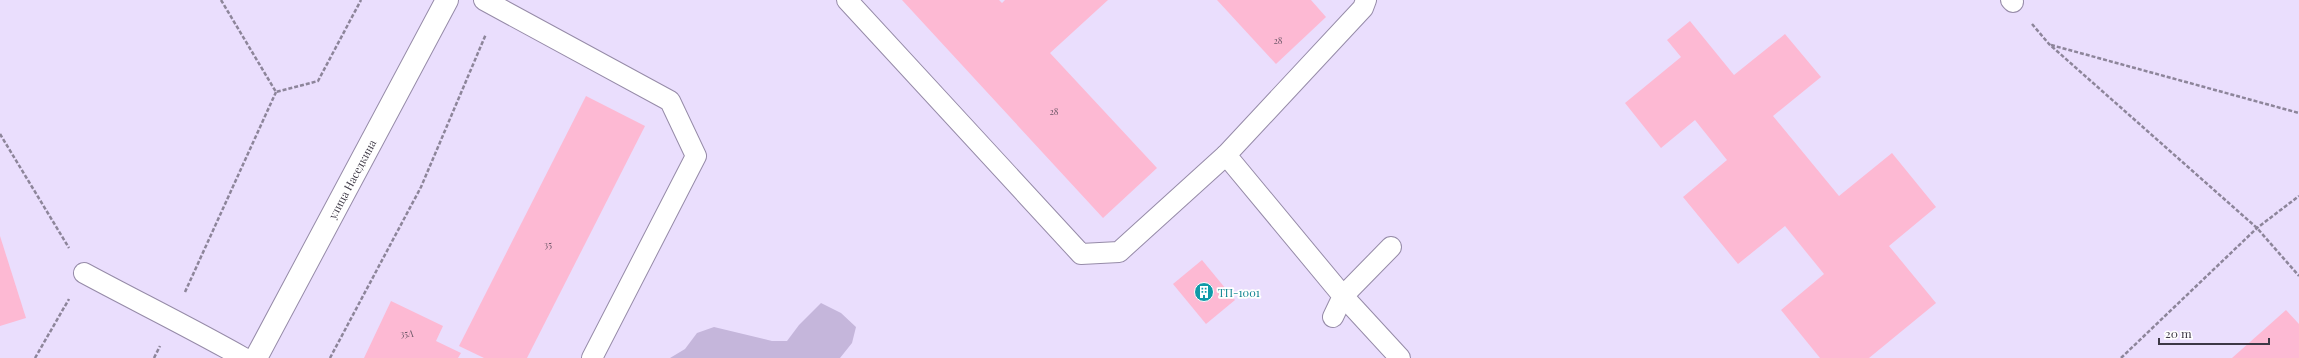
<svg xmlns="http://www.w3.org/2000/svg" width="2299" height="358" viewBox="0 0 2299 358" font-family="'Playfair Display',serif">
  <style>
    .green { fill: #c5b6db }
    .building { fill: #fdb9d3 }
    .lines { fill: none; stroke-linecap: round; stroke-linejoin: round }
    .lane-casing { stroke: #968ba8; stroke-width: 22 }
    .secondary-casing { stroke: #968ba8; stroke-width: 24 }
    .path { stroke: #8d859a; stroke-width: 2.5; stroke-dasharray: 4 2; stroke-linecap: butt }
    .lane { stroke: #fff; stroke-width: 20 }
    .secondary { stroke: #fff; stroke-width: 22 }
    .labels { text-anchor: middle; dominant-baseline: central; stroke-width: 3.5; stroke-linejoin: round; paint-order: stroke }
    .number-label { font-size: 9px; fill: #6d5868 }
    .street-label { font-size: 11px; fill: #3d3845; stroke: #fff }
    .culture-label { font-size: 11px; fill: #0d838f; stroke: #fff; text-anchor: start }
  </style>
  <rect width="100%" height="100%" fill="#eadefd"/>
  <polygon class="green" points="821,303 841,313 856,327 852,343 840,358 670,358 685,349 697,333 714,327 772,341 787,341 799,325"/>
  <g class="building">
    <polygon points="902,0 999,0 1002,3 1005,0 1108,0 1050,53 1157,168 1103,218"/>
    <polygon points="1217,0 1311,0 1326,17 1276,64"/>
    <polygon points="1690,21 1734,75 1785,34 1821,77 1773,116 1839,196 1892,153 1936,207 1889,246 1936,303 1869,358 1820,358 1781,310 1824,274 1785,226 1738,264 1683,197 1727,160 1695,120 1661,148 1625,103 1681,57 1667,40"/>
    <polygon points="586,96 645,126 527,358 484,358 459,346"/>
    <polygon points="0,236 26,318 0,326"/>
    <polygon points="1202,260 1235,300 1206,324 1173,284"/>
    <polygon points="391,301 443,326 436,341 461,353 458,358 364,358"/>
    <polygon points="2286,310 2299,324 2299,358 2232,358"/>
  </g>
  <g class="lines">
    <g class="lane-casing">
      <g id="lane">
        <polyline points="484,0 670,101 696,156 592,358"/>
        <polyline points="847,0 1081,254 1119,252 1226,155"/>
        <polyline points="2011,0 2013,2"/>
        <polyline points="1391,247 1343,296 1400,358"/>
        <path d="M84 273C138 302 191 328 244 358"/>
        <polyline points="1333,317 1343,296 1226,155 1363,8 1366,0"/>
      </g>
    </g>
    <g class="secondary-casing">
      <g id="secondary">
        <path id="s1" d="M256 358 447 0"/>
      </g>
    </g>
    <g class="path">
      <polyline points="221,0 276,92 318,81 361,0"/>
      <polyline points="2032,24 2049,44 2257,228 2299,276"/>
      <polyline points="2051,45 2299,113"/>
      <polyline points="0,134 69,248"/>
      <polyline points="185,292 276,92"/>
      <polyline points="35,358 69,299"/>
      <polyline points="154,358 160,346"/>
      <polyline points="330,358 421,187 486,34"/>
      <polyline points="2121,358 2257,228 2299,196"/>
    </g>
    <use href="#lane" class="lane"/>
    <use href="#secondary" class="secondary"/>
  </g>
  <defs>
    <g id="building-disc" transform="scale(1)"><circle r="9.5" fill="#0f9aa8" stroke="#fff"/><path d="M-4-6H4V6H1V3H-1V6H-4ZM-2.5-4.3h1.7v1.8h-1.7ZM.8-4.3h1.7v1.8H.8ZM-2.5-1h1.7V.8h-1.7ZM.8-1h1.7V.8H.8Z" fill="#fff"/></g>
  </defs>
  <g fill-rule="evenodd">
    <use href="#building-disc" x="1204" y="292"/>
  </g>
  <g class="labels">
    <g class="number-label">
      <text x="1278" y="40">28</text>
      <text x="1054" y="111">28</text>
      <text x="548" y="244">35</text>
      <text x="407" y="333">35А</text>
    </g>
    <g class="street-label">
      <text stroke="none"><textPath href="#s1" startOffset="203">улица Наседкина</textPath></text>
    </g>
    <g class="culture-label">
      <text x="1218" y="292">ТП-1001</text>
    </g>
  </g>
  <path d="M2159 338v6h110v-6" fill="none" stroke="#3d3845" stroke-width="2"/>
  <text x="2165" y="338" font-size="12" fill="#3d3845" stroke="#ffffff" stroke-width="3" paint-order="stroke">20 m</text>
</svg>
